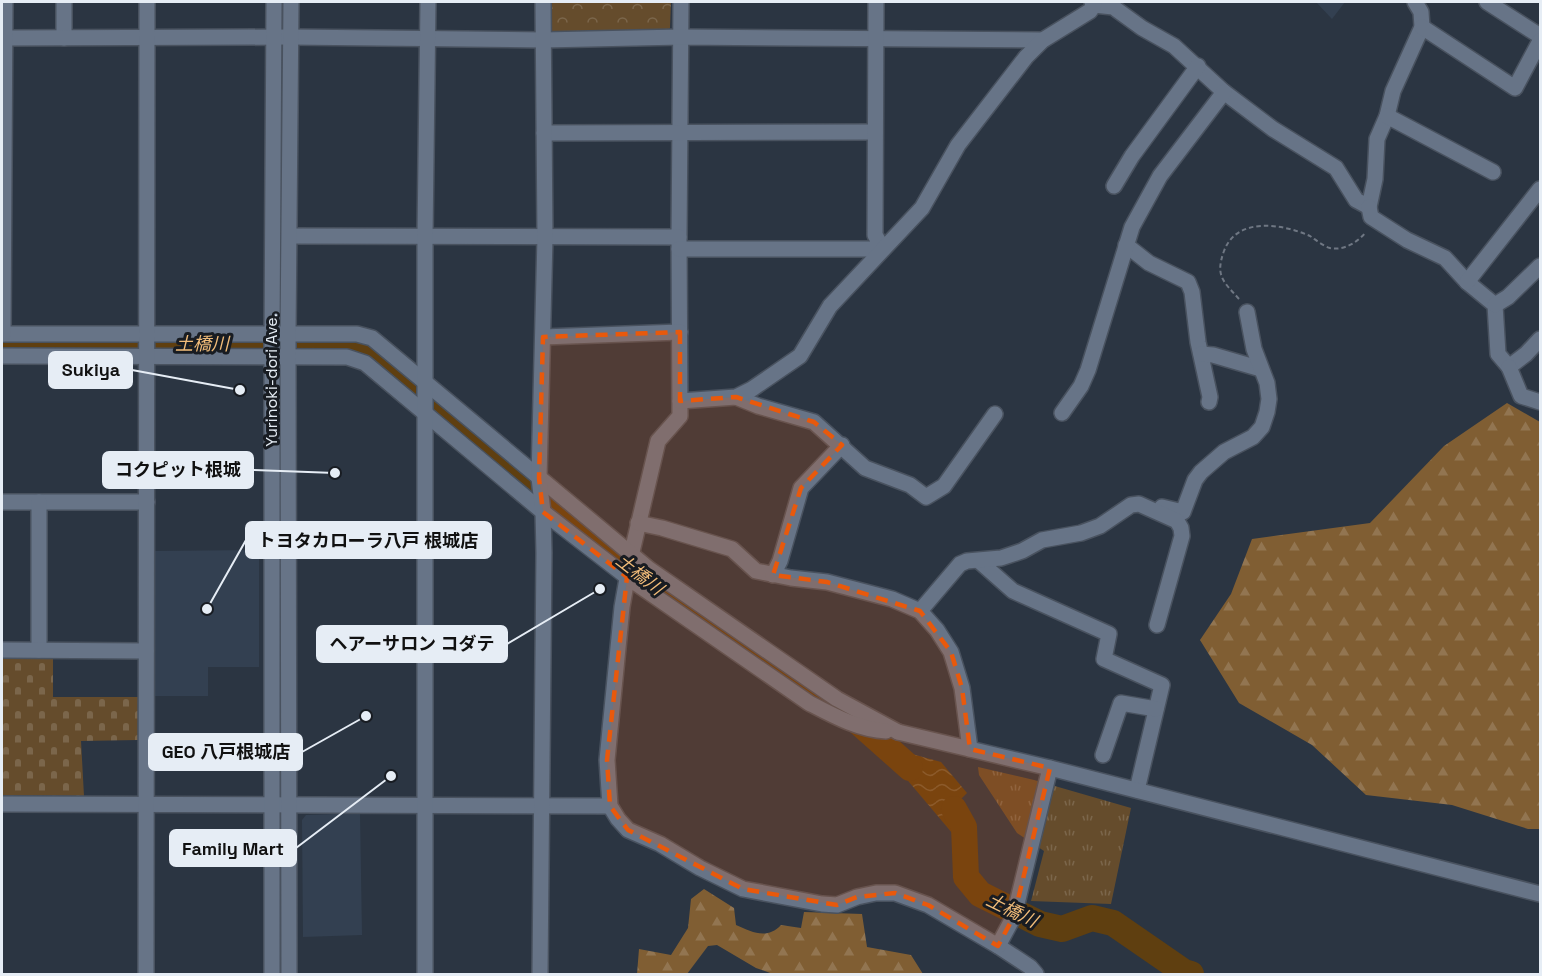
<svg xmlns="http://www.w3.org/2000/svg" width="1542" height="976" viewBox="0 0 1542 976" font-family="'Space Grotesk','Noto Sans JP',sans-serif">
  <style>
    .built { fill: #334051 }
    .grass { fill: url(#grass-tufts) }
    .forest { fill: url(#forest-firs) }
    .cemetery { fill: url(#cemetery-stones) }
    .park { fill: url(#park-crowns) }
    .water { fill: url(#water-waves) }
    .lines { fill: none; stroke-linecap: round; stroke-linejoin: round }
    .river { stroke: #5f3f10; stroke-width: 26 }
    .minor-casing { stroke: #49525f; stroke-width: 18 }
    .tertiary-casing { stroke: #49525f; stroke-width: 18 }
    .path { stroke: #6f7783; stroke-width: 2; stroke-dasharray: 4.5 3; stroke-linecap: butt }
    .minor { stroke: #677487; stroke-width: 15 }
    .tertiary { stroke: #677487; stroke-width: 15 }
    .marked { fill: #e8590c; fill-opacity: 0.2; stroke: #e8590c; stroke-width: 4.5; stroke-dasharray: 12 8; stroke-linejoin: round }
    .labels { text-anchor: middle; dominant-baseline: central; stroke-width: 6; stroke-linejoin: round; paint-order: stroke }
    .street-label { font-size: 16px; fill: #e6edf5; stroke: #181c22 }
    .water-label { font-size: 18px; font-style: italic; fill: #f1bc79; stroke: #181c22 }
    .leader { fill: none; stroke: #e6edf5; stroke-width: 2 }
    .callout-dot { fill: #e6edf5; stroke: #181c22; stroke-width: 2 }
    .callout { fill: #e6edf5; stroke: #e6edf5; stroke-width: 2 }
    .callout-label { font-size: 18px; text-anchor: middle; font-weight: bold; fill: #111 }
  </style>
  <defs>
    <pattern id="grass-tufts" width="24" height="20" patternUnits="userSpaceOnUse" patternTransform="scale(1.5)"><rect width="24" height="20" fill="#654c2c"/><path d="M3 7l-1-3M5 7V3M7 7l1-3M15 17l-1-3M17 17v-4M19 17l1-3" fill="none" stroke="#7b664b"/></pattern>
    <pattern id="forest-firs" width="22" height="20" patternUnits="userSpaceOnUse" patternTransform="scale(1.5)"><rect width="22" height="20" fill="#805e33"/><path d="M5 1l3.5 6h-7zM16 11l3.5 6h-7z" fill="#927551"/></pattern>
    <pattern id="cemetery-stones" width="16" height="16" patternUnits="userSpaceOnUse" patternTransform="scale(1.5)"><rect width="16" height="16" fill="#654c2c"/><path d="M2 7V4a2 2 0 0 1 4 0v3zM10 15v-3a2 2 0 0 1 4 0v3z" fill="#7b664b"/></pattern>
    <pattern id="park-crowns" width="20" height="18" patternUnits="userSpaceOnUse" patternTransform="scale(1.5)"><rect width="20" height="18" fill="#654c2c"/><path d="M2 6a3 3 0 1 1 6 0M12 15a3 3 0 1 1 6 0" fill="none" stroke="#7b664b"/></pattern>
    <pattern id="water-waves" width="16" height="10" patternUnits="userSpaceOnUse" patternTransform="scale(1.5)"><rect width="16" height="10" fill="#5f3f10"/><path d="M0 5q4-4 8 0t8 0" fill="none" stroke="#765b33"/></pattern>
  </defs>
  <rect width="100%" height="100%" fill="#2b3542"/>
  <g class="built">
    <polygon points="1316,2 1345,2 1332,19"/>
    <polygon points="259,550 259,667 208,667 208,696 154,696 155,551"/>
    <polygon points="360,813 362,935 303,937 302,820 306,815"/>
  </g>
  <polygon class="grass" points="978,767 1034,780 1131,808 1111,904 1031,901 1044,851 1017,833 979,775"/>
  <g class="forest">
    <polygon points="1507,403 1540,422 1540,829 1528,829 1452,805 1366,795 1312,745 1239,703 1200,640 1231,594 1252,539 1370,523 1444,446"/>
    <path d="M704 889 734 908 736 925C752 932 767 940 781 925L801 928 804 912 862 914 867 947 911 955 923 974H773L756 968 717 945 708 946 687 974H637L639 949 671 955 688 928 691 899Z"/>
  </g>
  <polygon class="cemetery" points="2,658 53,658 53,697 138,697 138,740 81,741 84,796 2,795"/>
  <polygon class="park" points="548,2 671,2 670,28 665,33 552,33 548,31"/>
  <polygon class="water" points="883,746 941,762 967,793 956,804 971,826 968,837 964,841 958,840 882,750"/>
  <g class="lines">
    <g class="river">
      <polyline points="2,344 151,345 362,342 384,363 653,586 782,673 856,720 910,768"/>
      <polyline points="954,809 964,827 966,877 980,894 1040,924 1062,929 1092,918 1113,923 1184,972 1191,974"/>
    </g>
    <g class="minor-casing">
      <g id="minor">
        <polyline points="64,2 64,38"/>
        <polyline points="681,2 679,237 680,416 658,441 631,556 622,607 607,760 610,806 618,819 628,830 660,844 700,868 743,889 822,904 837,905 857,897 876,893 895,893 928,905 998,946 1030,967 1036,974"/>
        <polyline points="1487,2 1540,36"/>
        <polyline points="1094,5 1113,7 1142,28 1174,46 1224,92 1273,129 1336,168 1356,200 1369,207 1375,179 1377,139 1387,116 1393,91 1422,27 1421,12 1415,2"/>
        <polyline points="1422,27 1515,88 1540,41"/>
        <polyline points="2,38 291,37 543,40 681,37 1043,40"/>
        <polyline points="1387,116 1493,172"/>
        <polyline points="544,133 875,132"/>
        <polyline points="1114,186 1132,156 1198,66"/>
        <polyline points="1369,207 1371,217 1407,240 1445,258 1467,282 1495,305 1498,354 1509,367 1526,354 1540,339"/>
        <polyline points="290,236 679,237"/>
        <polyline points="1126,245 1149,263 1188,282 1192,292 1198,342 1210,397 1209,402"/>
        <polyline points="679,249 883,249 875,235 876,2"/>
        <polyline points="1467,282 1540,189"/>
        <polyline points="1495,305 1508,297 1540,266"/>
        <polyline points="2,334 357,334 372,338 649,569 837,699 898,732"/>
        <polyline points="3,334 5,2"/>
        <polyline points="543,337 680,332"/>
        <polyline points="1201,354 1213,355 1261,369"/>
        <path d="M2 356 347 357 365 363 543 512 627 577 809 703C832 715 859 730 886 731"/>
        <polyline points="1509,367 1521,396 1540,402"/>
        <polyline points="736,397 758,406 814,422 865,468 910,485 926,497 944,486 995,414"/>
        <polyline points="680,401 736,397 752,389 800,356 830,306 922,208 958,145 1026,57 1043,40 1090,11 1094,5 1092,2"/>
        <polyline points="1062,413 1081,386 1088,370 1132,227 1160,176 1224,92"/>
        <polyline points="2,502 147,502"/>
        <polyline points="39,502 39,650"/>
        <polyline points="1162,507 1183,512 1195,480 1201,472 1224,452 1253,437 1262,427 1267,412 1269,399 1267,383 1254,349 1247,312"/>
        <polyline points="638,523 662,528 732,549 756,571 791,578 827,582 892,599 920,611 937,630 951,652 962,688 970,749"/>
        <polyline points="979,561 1013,591 1109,634 1104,659 1162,685 1137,790"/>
        <polyline points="773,575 780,561 801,488 842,445"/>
        <polyline points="920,611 960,564 967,561 1001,558 1022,551 1042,540 1081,533 1100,526 1131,505 1139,504 1177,521 1181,528 1182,536 1157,625"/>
        <polyline points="2,650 146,651"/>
        <polyline points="1103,755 1121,703 1156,709"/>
        <polyline points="2,804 610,806"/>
        <polyline points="998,946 1014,916 1050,768"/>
        <polyline points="146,974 147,2"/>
        <polyline points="425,974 425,236 428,2"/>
        <polyline points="540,974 544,553 543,512 539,478 545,237 543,2"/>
      </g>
    </g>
    <g class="tertiary-casing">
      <g id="tertiary">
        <polyline points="898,732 1050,768 1540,894"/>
        <polyline points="272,974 272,335 274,2"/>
        <polyline points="289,974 288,334 291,2"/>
      </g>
    </g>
    <path class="path" d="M1239 299C1223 281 1215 276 1224 251 1237 216 1283 224 1310 236 1316 240 1323 246 1330 248 1344 251 1358 242 1366 232"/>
    <use href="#minor" class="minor"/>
    <use href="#tertiary" class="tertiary"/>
  </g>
  <path class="marked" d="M680 332V401L736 397 814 422 842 445 801 488 773 575 827 582 920 611 951 652 962 688 970 749 1050 768 1014 916 998 946 928 905 895 893 857 897 837 905 743 889 628 830 610 806 607 760 627 577 543 512 539 478 543 337Z"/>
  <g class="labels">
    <g class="street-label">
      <text transform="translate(271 380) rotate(-90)">Yurinoki-dori Ave.</text>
    </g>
    <g class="water-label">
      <text x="202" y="343">土橋川</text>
      <text transform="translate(640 574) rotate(38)">土橋川</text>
      <text transform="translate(1012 910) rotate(26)">土橋川</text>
    </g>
  </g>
  <path class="leader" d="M240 390L132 370M335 473L253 470M207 609L246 540M600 589L507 644M366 716L302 752M391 776L296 848"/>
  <g class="callout-dot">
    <circle cx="240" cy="390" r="6"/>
    <circle cx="335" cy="473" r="6"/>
    <circle cx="207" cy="609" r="6"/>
    <circle cx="600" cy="589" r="6"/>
    <circle cx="366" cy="716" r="6"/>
    <circle cx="391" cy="776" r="6"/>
  </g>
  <g class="callout">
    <rect x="49" y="352" width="83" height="36" rx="6"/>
    <rect x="103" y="452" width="150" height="36" rx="6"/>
    <rect x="246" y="522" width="245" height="36" rx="6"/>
    <rect x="317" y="626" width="190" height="36" rx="6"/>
    <rect x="149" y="734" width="153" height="36" rx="6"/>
    <rect x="170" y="830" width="126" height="36" rx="6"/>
  </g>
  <g class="callout-label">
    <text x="91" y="376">Sukiya</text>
    <text x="178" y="476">コクピット根城</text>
    <text x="368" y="547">トヨタカローラ八戸 根城店</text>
    <text x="412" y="650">ヘアーサロン コダテ</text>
    <text x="226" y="758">GEO 八戸根城店</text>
    <text x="233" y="855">Family Mart</text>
  </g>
  <rect width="1542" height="976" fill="none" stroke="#e6edf5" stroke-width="6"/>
</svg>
